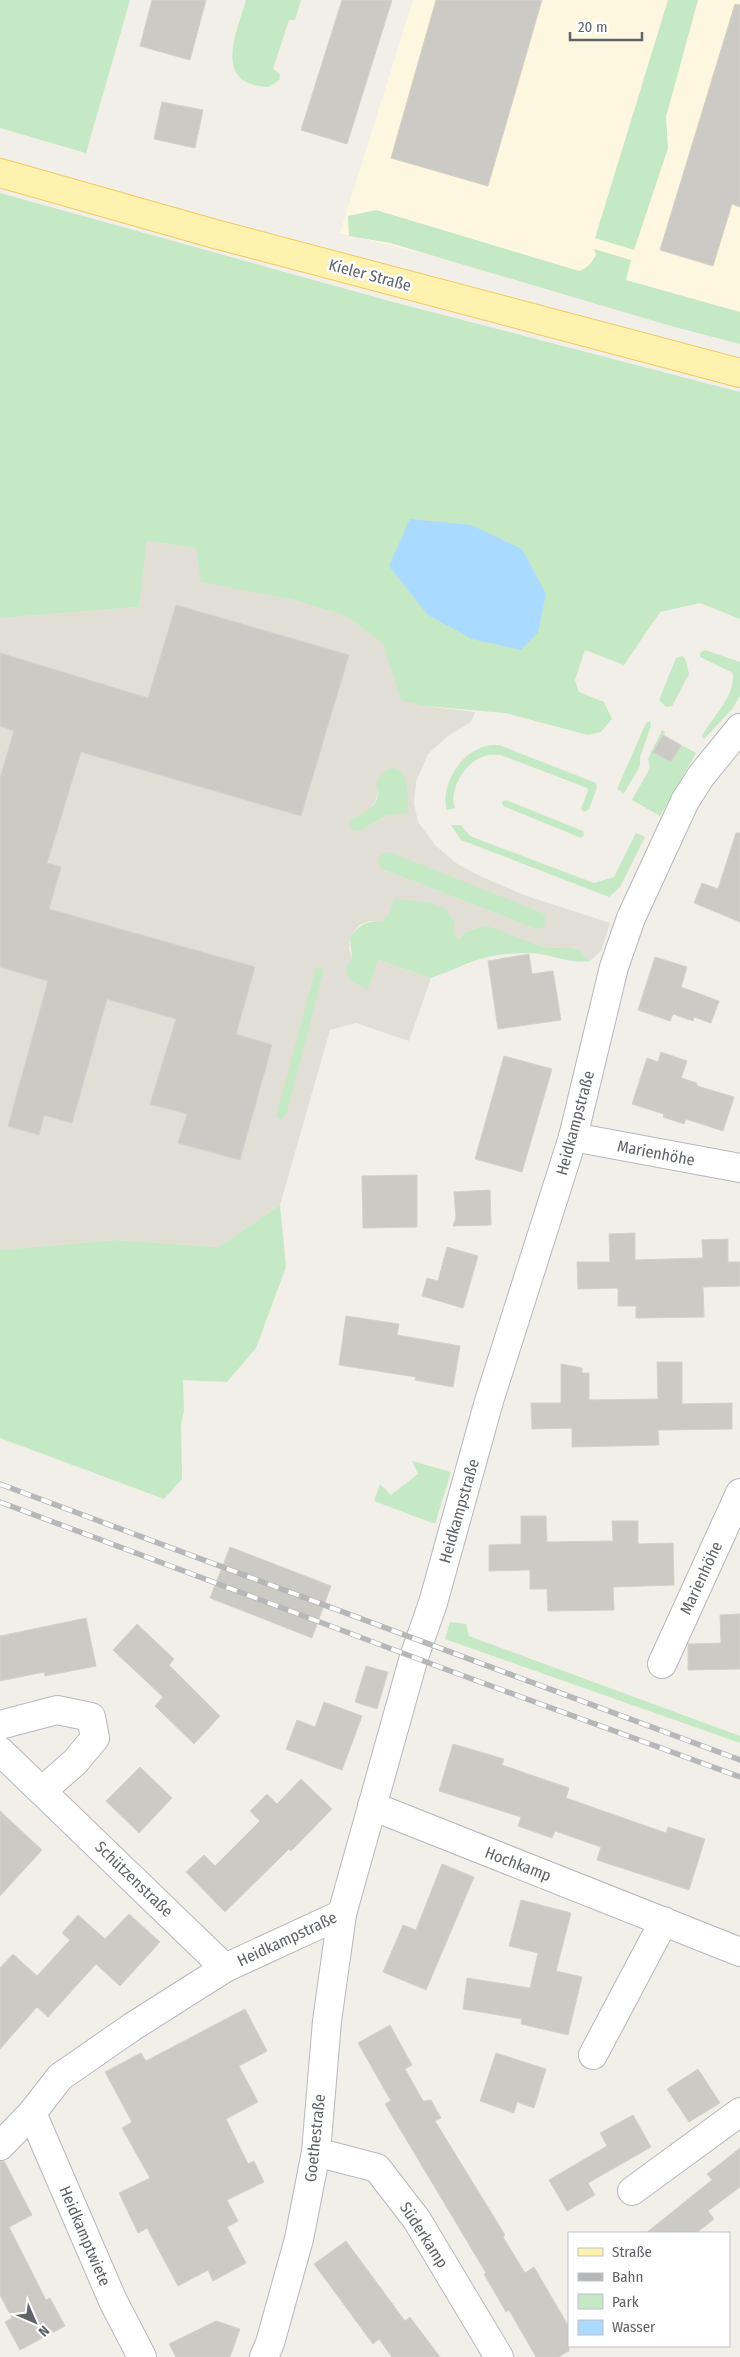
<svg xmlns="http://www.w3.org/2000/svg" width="740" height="2357" viewBox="0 0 740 2357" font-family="'Fira Sans Condensed',sans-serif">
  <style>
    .commercial { fill: #fef7e0 }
    .education { fill: #e1ded6; fill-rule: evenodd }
    .green { fill: #c5e8c5 }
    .water { fill: #aadaff }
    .building { fill: #cccac5; stroke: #d6d1c6 }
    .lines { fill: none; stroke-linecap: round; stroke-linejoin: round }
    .street-casing { stroke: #b5b8bc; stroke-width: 30 }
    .primary-casing { stroke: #f2c960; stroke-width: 30 }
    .street { stroke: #fff; stroke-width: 28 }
    .primary { stroke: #fff2af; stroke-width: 28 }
    .rail-casing { stroke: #b6b7b8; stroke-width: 5.5 }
    .rail { stroke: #fff; stroke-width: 4; stroke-dasharray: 11; stroke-linecap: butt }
    .labels { text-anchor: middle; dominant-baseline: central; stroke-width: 5; stroke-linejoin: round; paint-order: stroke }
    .street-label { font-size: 16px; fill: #5f6368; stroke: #fff }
  </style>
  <rect width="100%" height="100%" fill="#f1efe8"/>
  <polygon class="commercial" points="413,0 740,0 740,332 340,233"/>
  <path class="education" d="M147 541 196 548 290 599 346 616 383 644 393 670 425 706 475 712 471 722 448 736 428 754 416 782 414 803 418 822 435 845 456 863 480 876 524 895 610 923 601 951 590 961 579 950 568 947 546 948 486 925 465 932 459 939 453 932 391 909 383 921H370L359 925 350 938 349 949 352 959 368 988 378 960 431 978 409 1041 356 1023 330 1030 280 1205 218 1247 115 1240 0 1250V618L139 607ZM378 790 388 815 359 831 351 819 370 811 376 800ZM389 852 534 928 382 869Z"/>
  <g class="green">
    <polygon points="0,0 130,0 86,153 0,128"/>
    <path d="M246 0H301L295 20H289L273 69 280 74 279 80 269 87C212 85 236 35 246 0Z"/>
    <polygon points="668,0 698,0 666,117 668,148 634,250 595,238"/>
    <polygon points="0,193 393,302 740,392 740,619 700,603 660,612 624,665 585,650 575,680 579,692 604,702 612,719 601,732 588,735 505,713 425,706 401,700 383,644 346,616 290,599 201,582 196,548 147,541 139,607 0,618"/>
    <path d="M376 210 579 271C588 268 591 263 596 255L594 249 631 260 626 280 740 312V344L671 326 390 243 349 236 348 216Z"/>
    <path d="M705 650 740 662V696L732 709 704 739 702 736C713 716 735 697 733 673L700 657V653Z"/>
    <polygon points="683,656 686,661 689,674 672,706 666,707 659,700 676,658"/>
    <polygon points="650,721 651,726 640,757 640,766 624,793 617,789 646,723"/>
    <polygon points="662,730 665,732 653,751 671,762 681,745 696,753 660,816 632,800 650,768 648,759"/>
    <path d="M499 745 596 783 597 788 589 809 584 812 581 809 588 791 587 788 501 755C496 755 490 754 485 756 466 761 448 789 455 808L447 810C440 787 459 754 483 747 487 745 494 745 499 745Z"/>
    <path d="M394 768C411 772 407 799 408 813L388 815 359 831 353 830 349 824 351 819C365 813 384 805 376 785 380 775 384 771 394 768Z"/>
    <polygon points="506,800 583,831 584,835 581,838 503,806 502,802"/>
    <polygon points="451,825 461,825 470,836 594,883 614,877 636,833 645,837 620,887 609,897 461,840"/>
    <path d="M389 852 540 912 545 916V924L541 929 534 928 382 869C376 860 378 854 389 852Z"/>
    <path d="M394 899 427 902 445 908 455 923 453 932 459 939 465 932 486 925 546 948 568 947 579 950 590 961C569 965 549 952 527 953 507 953 485 956 466 964 454 969 443 974 431 978L378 960 368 989C356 984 349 982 346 969L352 959 350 938C360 924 366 921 383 921L391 909Z"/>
    <polygon points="320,967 324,970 286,1115 280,1119 278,1118 276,1116 316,969"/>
    <polygon points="280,1205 286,1267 256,1348 227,1382 183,1380 184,1411 181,1423 182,1479 164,1499 0,1438 0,1250 115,1240 218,1247"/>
    <polygon points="412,1461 451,1472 435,1524 374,1501 380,1484 391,1495 418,1474"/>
    <polygon points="450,1622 466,1624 469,1636 740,1736 740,1743 445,1639"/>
  </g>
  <polygon class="water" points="410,519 471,525 522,549 546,594 538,632 521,650 472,639 428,615 389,566"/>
  <g class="building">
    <polygon points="152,0 206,0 190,60 140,46"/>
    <polygon points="342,0 392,0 347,144 301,130"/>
    <polygon points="436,0 542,0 488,186 391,158"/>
    <polygon points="735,4 740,5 740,207 732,204 713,266 660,250"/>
    <polygon points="162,102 203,110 195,148 154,139"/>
    <polygon points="176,605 349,655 301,816 81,752 47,863 61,867 49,909 255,967 236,1034 272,1045 240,1160 178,1143 187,1114 150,1104 176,1019 107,999 72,1123 44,1115 39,1135 8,1126 48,981 0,967 0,778 14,731 0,726 0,653 148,698"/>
    <polygon points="663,735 681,745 671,762 653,752"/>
    <polygon points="736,833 740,833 740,922 694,903 702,883 718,889"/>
    <polygon points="529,954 532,974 553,971 561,1020 498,1029 488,961"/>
    <polygon points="655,957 687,967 681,987 719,1001 711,1023 694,1017 693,1021 673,1014 670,1021 638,1010"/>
    <polygon points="661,1052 687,1061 681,1078 697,1083 697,1086 734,1097 723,1131 686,1119 684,1124 663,1117 664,1114 632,1104 647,1058 658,1062"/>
    <polygon points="504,1056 552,1069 522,1172 475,1159"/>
    <polygon points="417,1175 417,1227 363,1228 362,1176"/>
    <polygon points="490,1190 491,1225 453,1226 456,1218 454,1192"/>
    <polygon points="635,1233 635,1260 703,1258 702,1240 728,1239 728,1262 740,1262 740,1286 703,1287 704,1317 636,1318 636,1306 618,1306 618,1288 578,1289 577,1262 610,1262 609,1234"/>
    <polygon points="447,1247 478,1256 463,1308 422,1296 427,1278 438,1281"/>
    <polygon points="346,1316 399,1324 397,1335 460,1346 453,1387 415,1380 416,1377 339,1365"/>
    <polygon points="657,1362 682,1362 682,1404 732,1403 732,1429 658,1430 659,1445 572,1447 572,1428 532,1429 531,1403 561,1403 561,1364 582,1368 582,1373 589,1373 589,1400 658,1399"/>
    <polygon points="521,1516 546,1516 547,1542 613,1541 612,1521 638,1521 638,1544 673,1543 674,1585 613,1587 614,1610 548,1611 547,1589 530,1589 530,1570 489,1571 489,1545 521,1544"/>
    <polygon points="230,1547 331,1586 312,1638 210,1598"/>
    <polygon points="740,1614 740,1669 688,1670 688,1644 721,1643 720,1615"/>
    <polygon points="86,1618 96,1666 45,1676 44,1672 0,1681 0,1636"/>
    <polygon points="137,1624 174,1659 169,1665 220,1716 194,1744 155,1706 163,1697 113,1650"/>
    <polygon points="366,1666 388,1672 377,1709 355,1702"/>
    <polygon points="324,1702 362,1716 342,1770 286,1749 297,1720 315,1727"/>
    <polygon points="453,1744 504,1759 502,1765 569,1788 566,1798 666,1833 668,1827 705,1839 689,1890 597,1860 601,1847 555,1831 552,1838 518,1826 521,1817 439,1791"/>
    <polygon points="140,1767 172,1798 139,1833 106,1801"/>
    <polygon points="301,1779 332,1809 291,1851 289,1849 225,1912 186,1872 204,1855 215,1866 260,1821 250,1811 267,1794 277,1804"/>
    <polygon points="0,1811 42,1850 0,1896"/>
    <polygon points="442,1864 474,1877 426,1990 383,1972 403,1925 416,1930"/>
    <polygon points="521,1900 571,1913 556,1971 582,1977 568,2035 521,2024 522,2019 463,2009 467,1978 530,1988 538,1953 509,1946"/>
    <polygon points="129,1914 160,1942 120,1986 96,1964 48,2017 37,2007 0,2049 0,1968 13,1954 37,1976 70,1940 62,1933 78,1915 105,1939"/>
    <polygon points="245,2009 267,2051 239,2066 258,2102 226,2119 248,2164 254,2161 264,2182 227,2200 238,2221 227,2227 246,2263 213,2281 208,2270 178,2286 147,2228 138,2233 119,2193 150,2178 122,2128 132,2122 105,2072 141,2053 146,2061"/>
    <polygon points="390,2025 412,2065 405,2069 423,2101 431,2100 441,2118 435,2121 505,2235 503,2237 525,2273 534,2267 569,2327 569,2351 559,2357 536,2357 509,2310 506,2312 484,2274 486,2273 385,2104 391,2101 358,2043"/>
    <polygon points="496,2053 546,2069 534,2108 517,2102 514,2113 480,2101"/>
    <polygon points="698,2069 720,2103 689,2122 667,2089"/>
    <polygon points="633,2115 651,2147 588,2183 595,2195 567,2211 549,2180 607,2146 600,2133"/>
    <polygon points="740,2148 740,2187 708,2211 714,2219 696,2233 646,2233 712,2180 707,2174"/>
    <polygon points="0,2161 4,2161 32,2215 9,2227 46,2300 50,2298 65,2326 20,2350 5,2322 12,2318 0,2295"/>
    <polygon points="346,2241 405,2321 410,2317 440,2357 392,2357 379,2339 373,2344 314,2264"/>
    <polygon points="216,2321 240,2329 230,2357 176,2357 169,2344"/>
  </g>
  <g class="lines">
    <g class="street-casing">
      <g id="street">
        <polyline points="573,1137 740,1168"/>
        <polyline points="662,1664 740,1493"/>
        <polyline points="0,1725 57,1710 91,1717 95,1738 75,1762 42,1791"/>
        <polyline points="0,1751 225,1968"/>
        <polyline points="372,1806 740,1952"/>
        <polyline points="593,2055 664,1921"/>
        <polyline points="32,2113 113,2301 142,2357"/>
        <polyline points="0,2146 32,2113 60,2077 132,2027 225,1968 342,1914"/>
        <polyline points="316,2152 377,2168 417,2220 499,2357"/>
        <polyline points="632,2191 740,2112"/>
        <polyline points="264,2357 270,2343 299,2239 316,2152 327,2021 342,1914 414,1657 433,1603 489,1401 573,1137 614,967 631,918 685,801 701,776 740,728"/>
      </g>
    </g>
    <g class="primary-casing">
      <polyline id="primary" points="0,173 215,234 740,373"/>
    </g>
    <use href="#street" class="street"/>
    <use href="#primary" class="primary"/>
    <g class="rail-casing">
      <g id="rail">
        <polyline points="0,1484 740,1760"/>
        <polyline points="0,1502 453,1672 740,1777"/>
      </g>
    </g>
    <use href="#rail" class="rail"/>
  </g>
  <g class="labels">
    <g class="street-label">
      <text transform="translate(370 275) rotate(15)">Kieler Straße</text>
      <text transform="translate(575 1123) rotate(-75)">Heidkampstraße</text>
      <text transform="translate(656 1153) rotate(11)">Marienhöhe</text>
      <text transform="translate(459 1511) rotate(-74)">Heidkampstraße</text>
      <text transform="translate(701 1578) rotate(-65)">Marienhöhe</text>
      <text transform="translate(518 1864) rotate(21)">Hochkamp</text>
      <text transform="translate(134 1879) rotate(44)">Schützenstraße</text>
      <text transform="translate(287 1939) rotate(-25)">Heidkampstraße</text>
      <text transform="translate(315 2138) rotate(-84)">Goethestraße</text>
      <text transform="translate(424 2235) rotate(57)">Süderkamp</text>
      <text transform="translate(85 2236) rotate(67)">Heidkamptwiete</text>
    </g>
  </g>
  <rect x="568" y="2232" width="162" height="115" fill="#ffffff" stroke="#bfc1c3"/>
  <rect x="578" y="2248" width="25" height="8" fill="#fff2af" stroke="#bfc1c3"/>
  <text x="612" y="2257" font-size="15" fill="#5f6368">Straße</text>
  <rect x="578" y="2273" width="25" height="8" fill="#b6b7b8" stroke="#bfc1c3"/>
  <text x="612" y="2282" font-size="15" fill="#5f6368">Bahn</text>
  <rect x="578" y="2294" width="25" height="15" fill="#c5e8c5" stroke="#bfc1c3"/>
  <text x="612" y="2307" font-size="15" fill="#5f6368">Park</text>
  <rect x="578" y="2320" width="25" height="15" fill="#aadaff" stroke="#bfc1c3"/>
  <text x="612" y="2332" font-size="15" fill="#5f6368">Wasser</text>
  <g transform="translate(35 2322) rotate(135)" stroke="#ffffff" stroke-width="4" paint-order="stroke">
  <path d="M0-4L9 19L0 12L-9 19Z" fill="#5f6368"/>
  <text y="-8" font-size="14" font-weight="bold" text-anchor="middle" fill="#5f6368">N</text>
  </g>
  <path d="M570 32v8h72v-8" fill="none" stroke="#5f6368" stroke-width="2.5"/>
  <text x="578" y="32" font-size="15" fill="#5f6368" stroke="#ffffff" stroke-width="4" paint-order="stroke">20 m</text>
</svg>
